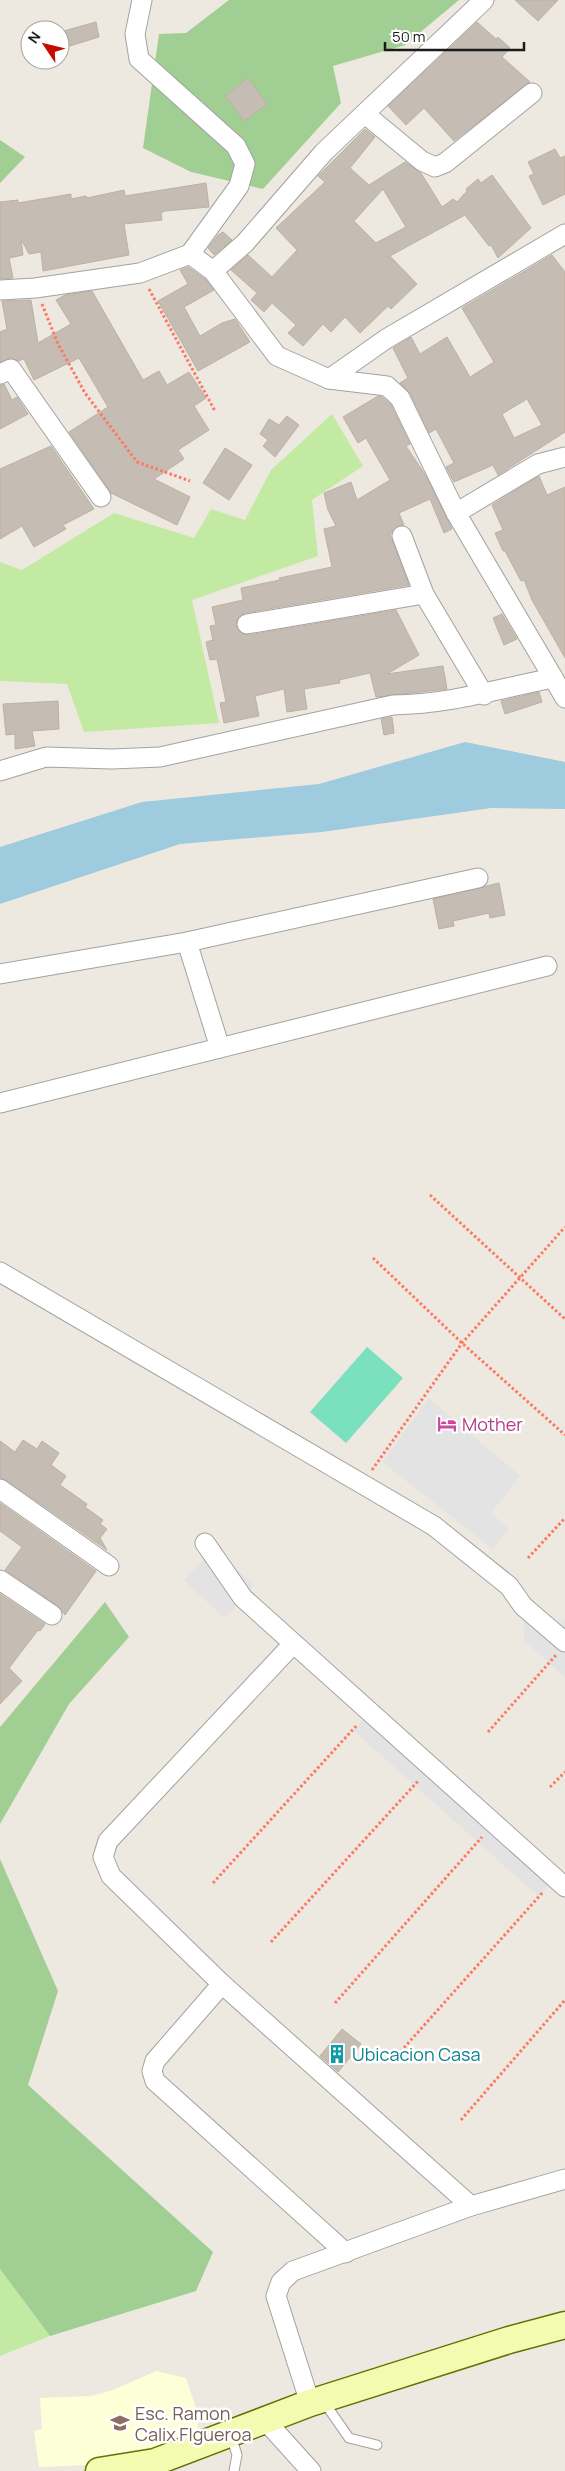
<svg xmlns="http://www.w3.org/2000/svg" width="565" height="2471" viewBox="0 0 565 2471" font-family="Manrope,sans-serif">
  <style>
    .education { fill: #fdffd7 }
    .grass { fill: #c2eaa3 }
    .forest { fill: #a1ce93 }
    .pitch { fill: #7ae0be }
    .parking { fill: #e3e3e3 }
    .water { fill: #9ecbdd }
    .building { fill: #c5bcb3; stroke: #bfb0a2; fill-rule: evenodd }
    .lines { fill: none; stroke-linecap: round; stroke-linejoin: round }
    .service-casing { stroke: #a2a2a2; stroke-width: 11 }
    .minor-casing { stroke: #a2a2a2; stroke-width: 21 }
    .secondary-casing { stroke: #607202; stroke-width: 29 }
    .path { stroke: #fe7860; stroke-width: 3; stroke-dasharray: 2.5 2.5; stroke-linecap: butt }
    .service { stroke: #fff; stroke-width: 9 }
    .minor { stroke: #fff; stroke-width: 19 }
    .secondary { stroke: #f3fbb0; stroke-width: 26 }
    .labels { text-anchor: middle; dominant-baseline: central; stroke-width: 5; stroke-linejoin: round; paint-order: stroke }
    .hotel-label { font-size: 18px; fill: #b23c85; stroke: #fff; text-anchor: start }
    .culture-label { font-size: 18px; fill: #0d838f; stroke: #fff; text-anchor: start }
    .education-label { font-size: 18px; fill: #785e54; stroke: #fff; text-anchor: start }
  </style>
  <rect width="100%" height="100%" fill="#ede9e0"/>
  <polygon class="education" points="156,2371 186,2378 199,2417 197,2430 189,2442 89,2465 39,2467 34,2431 42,2429 40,2398 91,2396 113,2390"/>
  <g class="grass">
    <polygon points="332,414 363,466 312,500 318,556 192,600 219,723 84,732 67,684 0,681 0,562 22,570 114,513 194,538 211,509 245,520 271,470"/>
    <polygon points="0,2269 50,2336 0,2356"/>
  </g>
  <g class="forest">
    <polygon points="229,0 459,0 405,45 333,66 341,103 263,189 191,172 143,148 159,34 186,33"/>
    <polygon points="0,140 25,157 0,183"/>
    <polygon points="105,1602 129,1637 69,1704 0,1824 0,1727"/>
    <polygon points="0,1859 58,1991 28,2085 213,2252 196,2291 50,2336 0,2269"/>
  </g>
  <polygon class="pitch" points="367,1347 403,1378 346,1443 310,1412"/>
  <g class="parking">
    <polygon points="429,1398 520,1476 491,1513 509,1529 493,1549 382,1462"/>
    <polygon points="214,1548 254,1586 225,1618 184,1581"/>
    <polygon points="523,1606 554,1632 565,1619 565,1677 524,1640"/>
    <polygon points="369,1712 555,1878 539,1897 353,1730"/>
  </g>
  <polygon class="water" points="465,742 565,762 565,809 491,808 322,832 180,844 0,904 0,847 142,802 319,784"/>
  <g class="building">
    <polygon points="515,0 558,0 538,21"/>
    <polygon points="96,22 99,37 60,49 60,32"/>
    <polygon points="477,22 496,39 498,37 510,48 502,57 530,82 454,141 424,108 406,125 388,106"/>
    <polygon points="248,78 267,104 244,121 225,96"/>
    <path d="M365 129 375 137 350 168 369 185 405 162 421 173 442 207 453 199 457 202 467 191 466 189 478 179 481 183 492 175 531 228 498 258 491 245 489 246 465 215 390 256 417 284 391 309 388 306 360 333 345 317 331 332 323 324 303 346 288 333 296 325 272 303 264 312 251 300 257 293 231 270 248 255 272 277 297 250 276 228 325 182 318 176ZM383 189 406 227 376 243 354 221Z"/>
    <polygon points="555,149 560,158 565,156 565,194 543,205 529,176 534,174 528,162"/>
    <polygon points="206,183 209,207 165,211 161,213 162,220 124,224 129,255 43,271 41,252 29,254 21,239 23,255 9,258 13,278 0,279 0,202 18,200 18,203 71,194 71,199 86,196 87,198 124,190 125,196"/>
    <polygon points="223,232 232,240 214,255 208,248 218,235"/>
    <path d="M552 255 565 272V432L498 475 493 465 454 482 446 467 454 463 436 429 429 433 410 393 400 383 408 378 393 348 411 337 420 354 447 337 470 377 494 362 462 308ZM527 399 542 425 514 438 502 414Z"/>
    <polygon points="188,267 205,279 214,290 184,307 200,336 222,323 235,319 250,342 198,371 158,301 188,284 180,270"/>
    <polygon points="92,291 143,380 159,371 167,385 189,372 206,398 194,406 209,430 178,450 184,459 154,479 190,497 177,525 111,493 69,432 108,407 79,358 34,380 24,359 18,361 11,358 0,362 0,332 7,329 2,301 31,300 38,343 71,324 56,300 65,295"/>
    <polygon points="4,384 12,400 17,397 28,414 0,429 0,385"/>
    <polygon points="378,396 382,397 391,405 410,444 406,446 426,476 452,529 444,533 430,499 399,513 404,525 398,526 390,535 409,585 245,613 237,620 236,626 243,634 249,635 396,610 419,655 387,674 443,666 447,689 376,697 370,673 339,680 340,683 304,689 307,709 287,712 284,689 255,696 259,716 224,723 220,703 226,702 217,659 210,660 206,642 213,640 210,626 216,625 212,607 243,600 241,588 280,580 279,578 332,567 324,529 336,526 328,510 324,493 351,482 357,500 390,480 366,438 358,443 343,417"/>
    <polygon points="287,416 299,425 275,457 263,446 268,440 260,434 269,419 279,425"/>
    <polygon points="51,446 94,509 63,525 66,529 34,547 22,526 0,539 0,469"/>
    <polygon points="225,448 252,465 229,500 203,483"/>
    <polygon points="539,476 547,495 565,487 565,658 532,600 524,580 521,581 505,551 503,551 495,533 503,530 492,505"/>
    <polygon points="502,614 517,639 504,645 493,618"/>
    <polygon points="539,692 542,702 505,714 501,701"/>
    <polygon points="58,701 59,729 32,731 35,746 15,749 15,734 6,735 3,704"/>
    <polygon points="392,717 394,733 384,735 381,719"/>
    <polygon points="499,883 505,915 490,918 489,913 453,921 454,926 439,929 433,899"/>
    <polygon points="23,1440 37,1449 42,1441 59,1453 51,1465 66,1476 60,1485 87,1504 85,1507 103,1520 100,1524 107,1529 100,1538 107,1550 6,1480 0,1478 0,1441 15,1452"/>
    <polygon points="0,1503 96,1571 65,1615 58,1606 5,1570 22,1547 0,1531"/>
    <polygon points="0,1594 45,1624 40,1631 38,1630 9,1668 22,1681 0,1704"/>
    <polygon points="342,2029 361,2044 338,2072 320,2056"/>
  </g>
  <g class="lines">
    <g class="service-casing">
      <g id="service">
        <polyline points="324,2402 349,2438 377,2445"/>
        <polyline points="231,2436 237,2455 234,2471"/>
      </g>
    </g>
    <g class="minor-casing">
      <g id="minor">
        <polyline points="365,114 422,161 435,167 445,163 532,93"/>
        <polyline points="190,254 213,271 277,356 329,379 387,386 400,398 456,513 565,698"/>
        <polyline points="213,271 245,243 324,152 484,0"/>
        <polyline points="0,290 35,288 140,273 190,254 239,186 245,164 236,146 139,59 135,34 142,0"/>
        <polyline points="0,374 11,369 101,497"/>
        <polyline points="329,379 386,339 565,234"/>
        <polyline points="456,513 538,464 565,457"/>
        <polyline points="402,536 424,594 484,695"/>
        <polyline points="247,624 424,594"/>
        <path d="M0 771 46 757 112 759 160 757 393 705C452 704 497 689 553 678"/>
        <polyline points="187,942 220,1048"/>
        <polyline points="0,974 187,942 478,878"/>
        <polyline points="0,1103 547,966"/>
        <polyline points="0,1272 434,1526 509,1586 523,1606 565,1642"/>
        <polyline points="0,1489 109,1566"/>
        <polyline points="205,1543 243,1598 565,1887"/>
        <polyline points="0,1580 52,1615"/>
        <polyline points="293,1644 108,1841 103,1857 111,1876 222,1984 471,2206"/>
        <polyline points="222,1984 155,2061 152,2071 155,2081 346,2253"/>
        <polyline points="310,2403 276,2296 281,2282 293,2271 471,2206 565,2179"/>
        <polyline points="264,2419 311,2471"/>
      </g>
    </g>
    <g class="secondary-casing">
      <polyline id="secondary" points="99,2471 155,2462 310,2403 509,2340 565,2325"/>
    </g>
    <g class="path">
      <polyline points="149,289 215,411"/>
      <polyline points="42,304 58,344 85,393 137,462 190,481"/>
      <polyline points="430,1195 565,1319"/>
      <polyline points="373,1258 462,1343 565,1435"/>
      <polyline points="372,1470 462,1343 565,1227"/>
      <polyline points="528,1558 565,1518"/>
      <polyline points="488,1732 556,1655"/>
      <polyline points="550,1787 565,1772"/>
      <polyline points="213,1883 357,1725"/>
      <polyline points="271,1942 419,1780"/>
      <polyline points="335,2003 482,1837"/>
      <polyline points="394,2059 543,1892"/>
      <polyline points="461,2120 565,2000"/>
    </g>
    <use href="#service" class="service"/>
    <use href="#minor" class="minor"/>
    <use href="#secondary" class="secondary"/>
  </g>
  <defs>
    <g id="hotel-bare" transform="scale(1.5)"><path d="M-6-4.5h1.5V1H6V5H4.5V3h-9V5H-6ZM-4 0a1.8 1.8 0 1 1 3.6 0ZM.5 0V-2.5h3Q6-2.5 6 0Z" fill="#d1479c" stroke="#fff" stroke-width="2.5" paint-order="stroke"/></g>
    <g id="building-bare" transform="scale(1.5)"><path d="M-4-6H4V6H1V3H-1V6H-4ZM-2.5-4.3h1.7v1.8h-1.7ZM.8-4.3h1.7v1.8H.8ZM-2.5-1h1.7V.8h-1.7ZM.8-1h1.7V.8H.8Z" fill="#0f9aa8" stroke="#fff" stroke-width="2.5" paint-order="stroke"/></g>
    <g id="school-bare" transform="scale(1.5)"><path d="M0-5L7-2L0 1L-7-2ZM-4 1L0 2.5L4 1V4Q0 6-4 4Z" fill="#8d6e63" stroke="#fff" stroke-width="2.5" paint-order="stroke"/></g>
  </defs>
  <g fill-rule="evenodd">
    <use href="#hotel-bare" x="447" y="1424"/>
    <use href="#building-bare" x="337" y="2054"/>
    <use href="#school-bare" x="120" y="2423"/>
  </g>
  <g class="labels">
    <g class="hotel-label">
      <text x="462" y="1424">Mother</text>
    </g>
    <g class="culture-label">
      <text x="352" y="2054">Ubicacion Casa</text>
    </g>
    <g class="education-label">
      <text x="135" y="2413">Esc. Ramon<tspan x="135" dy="21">Calix FIgueroa</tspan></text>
    </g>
  </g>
  <g transform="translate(45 45) rotate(305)"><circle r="24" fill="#ffffff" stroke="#a4a4a4"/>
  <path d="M0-4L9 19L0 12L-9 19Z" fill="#c60a00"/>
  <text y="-8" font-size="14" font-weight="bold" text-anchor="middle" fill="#1b1b1b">N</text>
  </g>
  <path d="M385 42v8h139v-8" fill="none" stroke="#1b1b1b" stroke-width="2.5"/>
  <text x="392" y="42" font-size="15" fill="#1b1b1b" stroke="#ffffff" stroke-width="4" paint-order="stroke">50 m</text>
</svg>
